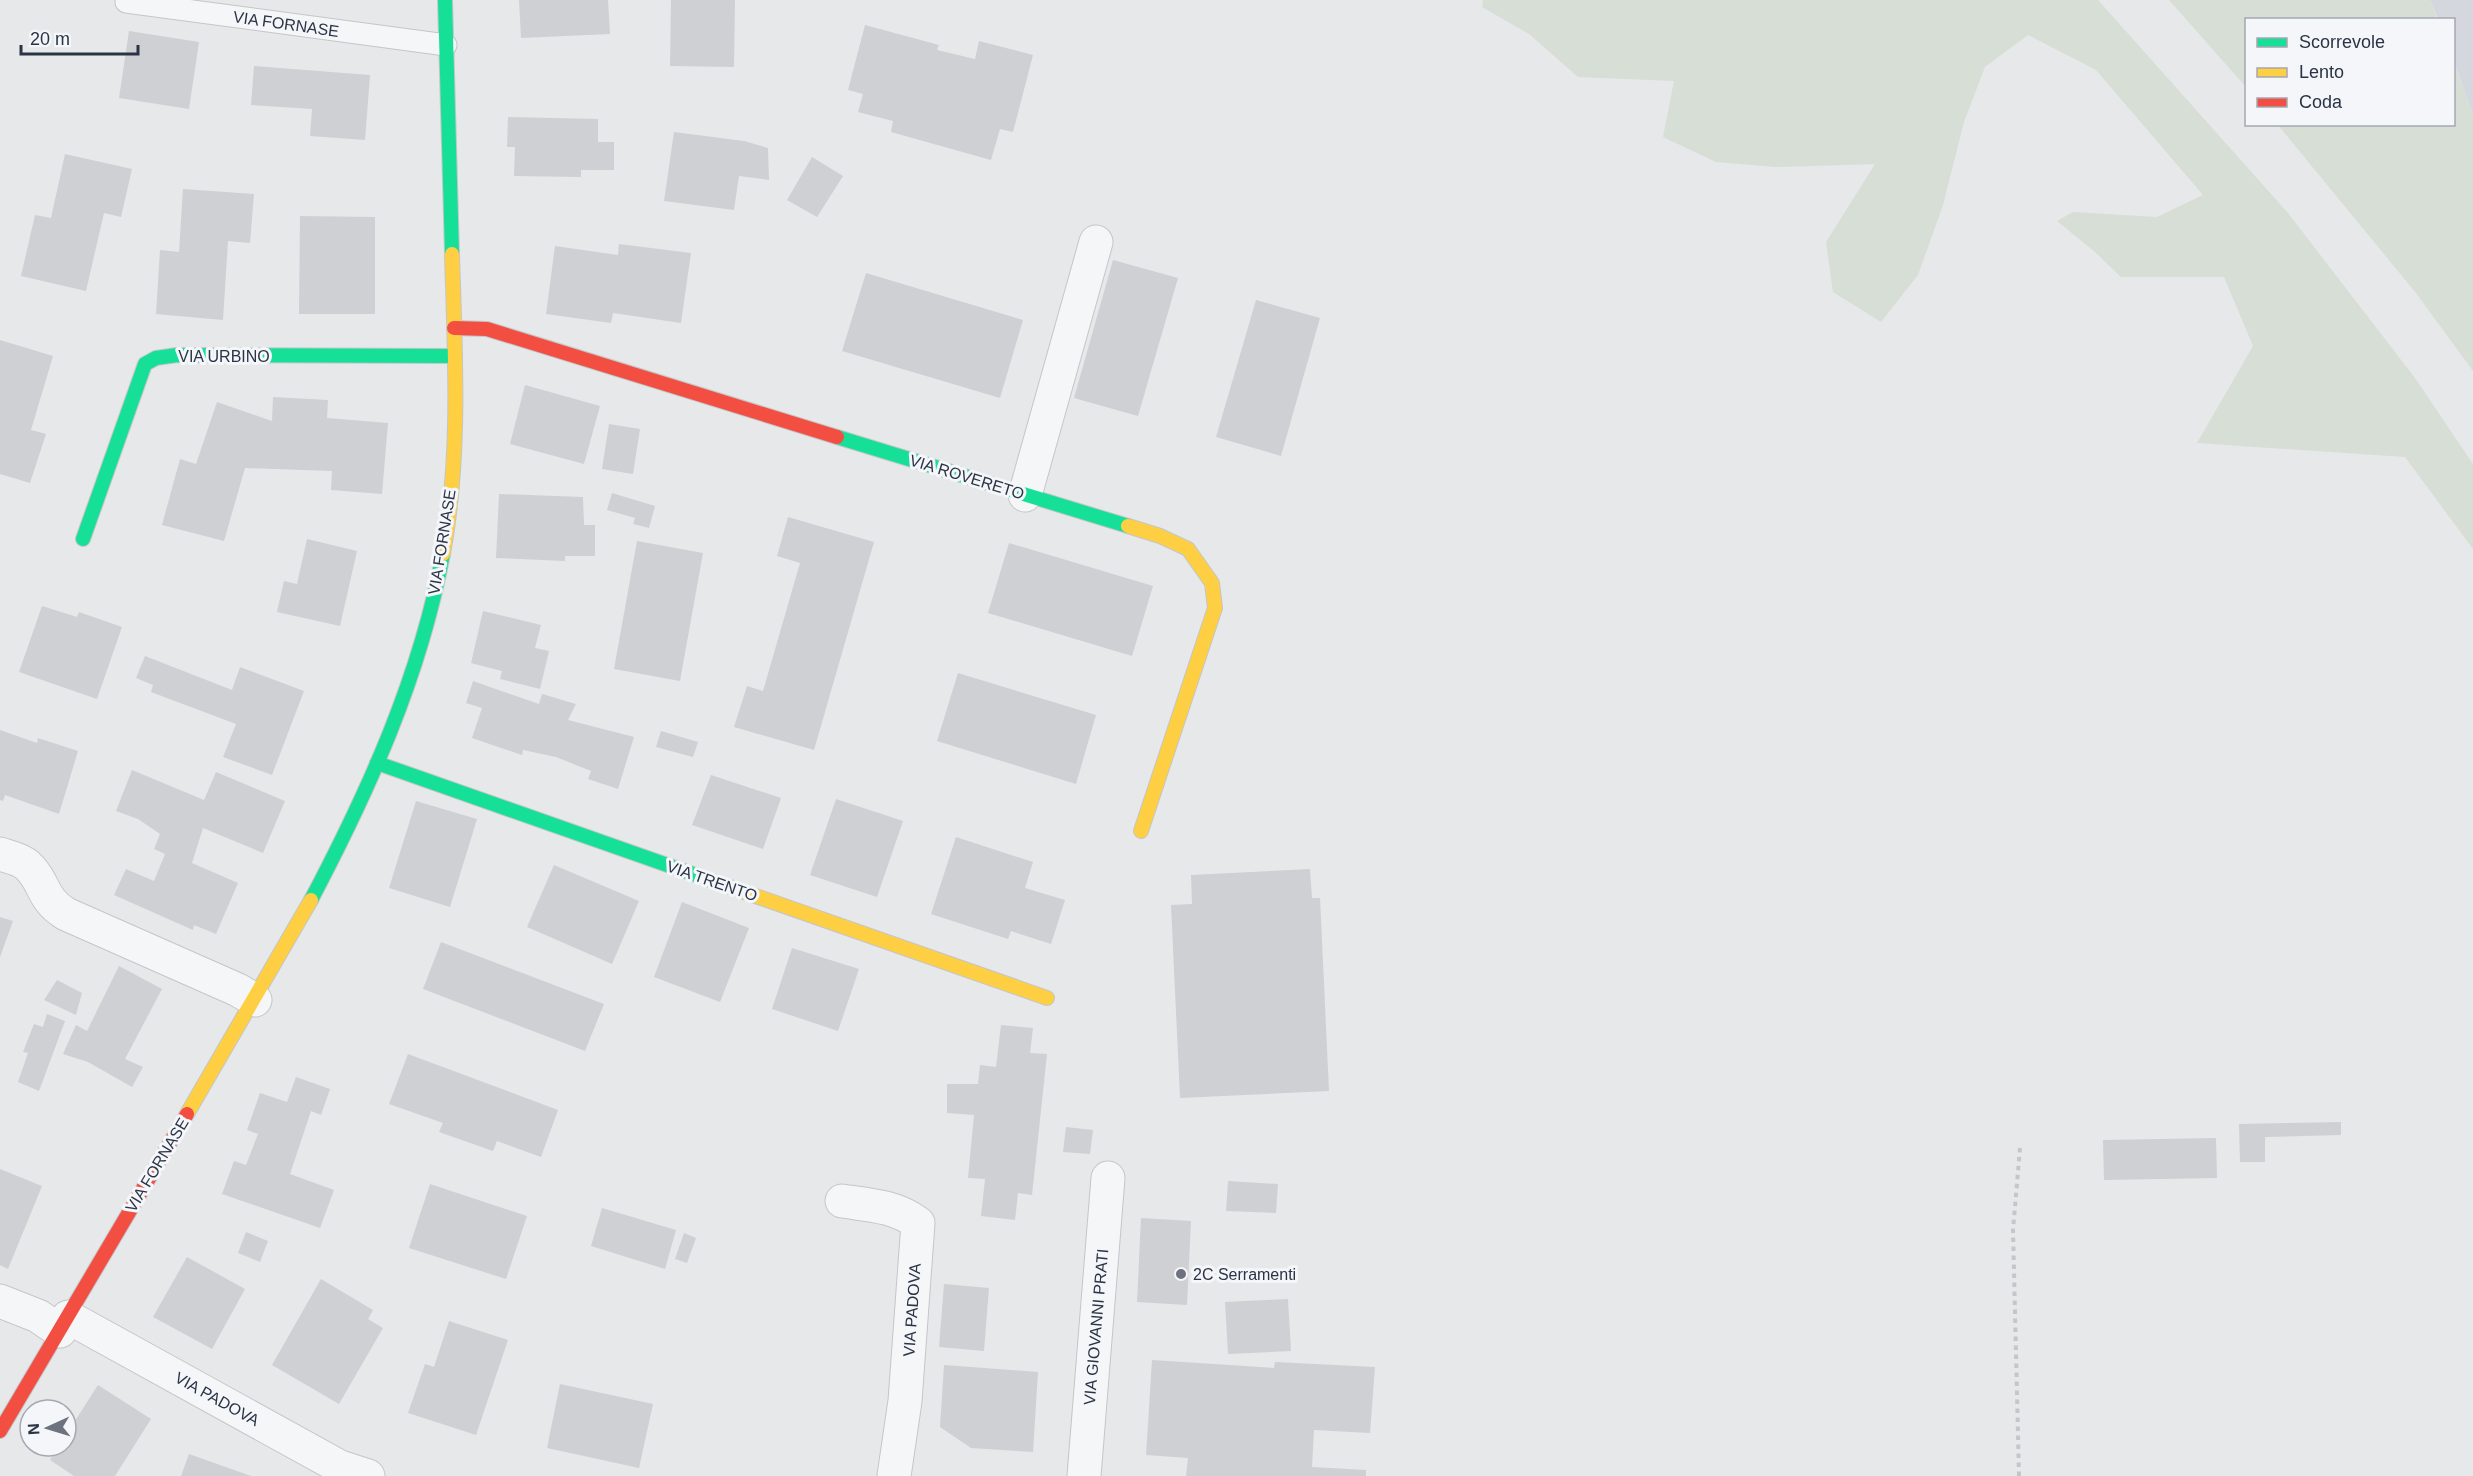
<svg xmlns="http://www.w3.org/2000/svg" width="2473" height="1476" viewBox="0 0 2473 1476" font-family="Helvetica,sans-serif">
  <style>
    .built { fill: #d4d7dd }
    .green { fill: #d6ded6 }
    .building { fill: #ced0d3 }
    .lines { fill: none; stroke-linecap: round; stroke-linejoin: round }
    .lane-casing { stroke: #c4c6c8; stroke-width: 23 }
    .street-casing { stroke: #c4c6c8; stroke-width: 35 }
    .fast-casing { stroke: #c4c6c8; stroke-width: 16 }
    .slow-casing { stroke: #c4c6c8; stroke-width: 16 }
    .jam-casing { stroke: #c4c6c8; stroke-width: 16 }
    .path { stroke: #c5c6ca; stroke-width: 4; stroke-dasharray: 4.5 4.5; stroke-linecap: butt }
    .lane { stroke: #f5f6f7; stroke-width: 21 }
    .street { stroke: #f5f6f7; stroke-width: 33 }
    .fast { stroke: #16e098; stroke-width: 14 }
    .slow { stroke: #ffcf43; stroke-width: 14 }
    .jam { stroke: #f24e42; stroke-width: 14 }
    .poi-dot { fill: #6c737f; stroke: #f4f6f9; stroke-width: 2 }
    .labels { text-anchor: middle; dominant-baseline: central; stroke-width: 6; stroke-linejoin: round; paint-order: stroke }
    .street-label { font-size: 16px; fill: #2b3445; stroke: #f4f6f9 }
    .poi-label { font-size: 16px; fill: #2b3445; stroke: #f4f6f9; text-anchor: start }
  </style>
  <rect width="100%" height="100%" fill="#e6e8ea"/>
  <polygon class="built" points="2430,0 2473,0 2473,114 2454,62 2454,20 2438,19"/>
  <g class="green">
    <polygon points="1483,0 2098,0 2288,213 2415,378 2473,464 2473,549 2405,457 2197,443 2253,346 2224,277 2121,277 2095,252 2057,221 2073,212 2157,217 2203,195 2096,70 2028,35 1985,67 1964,122 1943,205 1918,275 1881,322 1833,292 1826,242 1875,164 1776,167 1716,162 1663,137 1674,81 1578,77 1529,34 1482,7"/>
    <polygon points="2169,0 2430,0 2437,19 2246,20 2246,87"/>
    <polygon points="2454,63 2473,114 2473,371 2416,293 2278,125 2454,124"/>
  </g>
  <g class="building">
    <polygon points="519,0 608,0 610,34 521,38"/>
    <polygon points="671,0 735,0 734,67 670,66"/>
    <polygon points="865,25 939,45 937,50 975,59 979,41 1033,55 1013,132 1000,129 991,160 891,132 893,121 858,112 863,94 848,90"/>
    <polygon points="129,31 199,42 189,109 119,98"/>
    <polygon points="254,66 370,75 365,140 310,136 312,109 251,105"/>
    <polygon points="508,117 598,119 598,142 614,142 614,170 581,170 581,177 514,176 515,147 507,147"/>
    <polygon points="674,132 744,141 768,148 769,180 739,176 734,210 664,201"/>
    <polygon points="65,154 132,169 121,217 104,213 86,291 21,276 35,215 51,218"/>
    <polygon points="812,157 843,176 817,217 787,200"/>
    <polygon points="183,189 254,194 250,243 228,241 223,320 156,314 160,250 179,252"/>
    <polygon points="300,216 375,217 375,314 299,314"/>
    <polygon points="619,244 691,253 681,323 613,313 611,323 546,314 555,246 618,255"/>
    <polygon points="1113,260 1178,278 1138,416 1074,398"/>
    <polygon points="866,273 1023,320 1000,398 842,351"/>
    <polygon points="1256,300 1320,318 1281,456 1216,437"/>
    <polygon points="0,340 53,356 31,430 46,434 30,483 0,474"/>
    <polygon points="525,385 600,406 584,464 510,444"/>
    <polygon points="273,397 328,400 327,418 388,423 382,494 331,490 332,471 245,468 224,541 162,525 180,459 196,464 217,402 272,421"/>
    <polygon points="609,424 640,429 633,474 602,469"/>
    <polygon points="612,493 655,506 649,528 633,524 635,518 607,510"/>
    <polygon points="499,494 583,497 584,525 595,525 595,556 565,556 565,561 496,558"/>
    <polygon points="788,517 874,542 814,750 734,727 747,686 763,691 800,563 777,556"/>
    <polygon points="307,539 357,551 340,626 277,612 284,581 297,584"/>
    <polygon points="637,541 703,553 680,681 614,669"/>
    <polygon points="1009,543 1153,586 1132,656 988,613"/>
    <polygon points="42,606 77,617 79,612 122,627 97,699 19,672"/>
    <polygon points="483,611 541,625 535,648 549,651 540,689 500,679 502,671 471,663"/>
    <polygon points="145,656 232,690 240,667 304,691 272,775 223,757 236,724 151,692 153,685 136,678"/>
    <polygon points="958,673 1096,715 1076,784 937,741"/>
    <polygon points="473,681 539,704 542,694 576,704 568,720 634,737 618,789 588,779 591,771 556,757 523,750 522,755 472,738 482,708 466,703"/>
    <polygon points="0,730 37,743 38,738 78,751 59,814 5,795 3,801 0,800"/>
    <polygon points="661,731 698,742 693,757 656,747"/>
    <polygon points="132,770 204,800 216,772 285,801 263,853 203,828 192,863 238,883 216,934 194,925 193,930 114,895 126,869 154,881 165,854 154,849 160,834 138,819 116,811"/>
    <polygon points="711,775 781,798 763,849 692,825"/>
    <polygon points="836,799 903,821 877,897 810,875"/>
    <polygon points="416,801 477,819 450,907 389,888"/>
    <polygon points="956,837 1033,862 1025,888 1065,900 1051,944 1011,931 1008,939 931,914"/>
    <polygon points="554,865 639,901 612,964 527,927"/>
    <polygon points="1310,869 1312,898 1320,898 1329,1091 1180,1098 1171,905 1192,904 1191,875"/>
    <polygon points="682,902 749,928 720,1002 654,977"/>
    <polygon points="0,917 13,921 0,957"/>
    <polygon points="441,942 604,1004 585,1051 423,989"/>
    <polygon points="792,948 859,969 838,1031 772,1009"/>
    <polygon points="119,966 162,989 125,1059 143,1067 132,1087 88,1062 63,1054 76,1025 87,1031"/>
    <polygon points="57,980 82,993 76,1015 44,1000"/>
    <polygon points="47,1014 65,1021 39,1091 18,1082 28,1053 23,1052 34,1024 43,1027"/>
    <polygon points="1001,1025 1033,1028 1030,1053 1047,1054 1032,1195 1018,1193 1015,1220 981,1216 985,1179 968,1178 974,1115 947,1113 947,1084 978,1084 980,1065 996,1067"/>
    <polygon points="408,1054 558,1110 541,1157 497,1141 493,1151 439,1132 443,1123 389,1104"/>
    <polygon points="296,1077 330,1089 321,1115 311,1111 290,1174 334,1190 320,1228 222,1194 234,1161 246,1165 258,1134 247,1130 260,1093 287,1102"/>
    <polygon points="2341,1122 2341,1135 2265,1137 2265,1162 2240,1162 2239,1124"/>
    <polygon points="1066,1127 1093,1130 1090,1154 1063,1152"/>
    <polygon points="2216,1138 2217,1178 2104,1180 2103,1140"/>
    <polygon points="0,1169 42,1186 8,1269 0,1265"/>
    <polygon points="1228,1181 1278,1184 1276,1213 1226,1211"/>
    <polygon points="430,1184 527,1216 506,1279 409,1248"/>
    <polygon points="602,1208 676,1230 665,1269 591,1246"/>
    <polygon points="1141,1218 1191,1221 1187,1305 1137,1302"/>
    <polygon points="246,1232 268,1241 260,1262 238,1253"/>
    <polygon points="684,1233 696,1238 687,1263 675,1259"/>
    <polygon points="187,1257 245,1289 212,1349 153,1317"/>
    <polygon points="321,1279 373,1310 368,1319 383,1328 339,1404 272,1365"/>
    <polygon points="944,1284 989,1288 984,1351 939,1347"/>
    <polygon points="1288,1299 1291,1351 1228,1354 1225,1302"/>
    <polygon points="449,1321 508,1340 476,1435 408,1413 425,1364 434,1367"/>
    <polygon points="1152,1360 1274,1368 1275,1362 1375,1367 1370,1433 1314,1430 1312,1467 1366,1470 1366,1476 1186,1476 1188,1458 1146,1455"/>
    <polygon points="944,1365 1038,1372 1033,1452 971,1448 940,1427"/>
    <polygon points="560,1384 653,1404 639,1468 547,1448"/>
    <polygon points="98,1385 151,1419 115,1476 74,1476 50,1460 59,1446 66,1446 66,1435"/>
    <polygon points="189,1454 251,1476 181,1476"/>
  </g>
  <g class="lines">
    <g class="lane-casing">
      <polyline id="lane" points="126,2 446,45"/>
    </g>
    <g class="street-casing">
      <g id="street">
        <polyline points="1025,495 1096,242"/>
        <path d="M0 854C9 857 20 859 27 865 46 882 40 898 66 914L238 990 255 1000"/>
        <path d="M842 1201C870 1205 895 1206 918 1223L905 1401 894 1476"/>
        <polyline points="0,1301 38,1316 60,1331"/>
        <polyline points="68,1317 340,1467 368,1476"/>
        <polyline points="1084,1476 1108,1178"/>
      </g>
    </g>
    <g class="fast-casing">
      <g id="fast">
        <polyline points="445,0 452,254"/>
        <polyline points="837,437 1128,526"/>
        <polyline points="83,539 145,364 156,358 177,355 455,356"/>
        <polyline points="377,763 730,887"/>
        <path d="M311 900C369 790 420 677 443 554"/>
      </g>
    </g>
    <g class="slow-casing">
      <g id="slow">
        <polyline points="1128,526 1160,536 1188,549 1212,583 1215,608 1141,831"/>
        <path d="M443 554C461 455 455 354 452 254"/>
        <polyline points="730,887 1047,998"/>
        <polyline points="187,1114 311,900"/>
      </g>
    </g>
    <g class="jam-casing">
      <g id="jam">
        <polyline points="454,328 487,329 837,437"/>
        <polyline points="0,1431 187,1114"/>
      </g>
    </g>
    <polyline class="path" points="2019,1476 2013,1230 2020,1148"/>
    <use href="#lane" class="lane"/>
    <use href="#street" class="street"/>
    <use href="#fast" class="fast"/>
    <use href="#slow" class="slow"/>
    <use href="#jam" class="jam"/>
  </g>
  <circle class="poi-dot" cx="1181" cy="1274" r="6"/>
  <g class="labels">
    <g class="street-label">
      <text transform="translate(286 24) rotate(8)">VIA FORNASE</text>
      <text x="224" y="356">VIA URBINO</text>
      <text transform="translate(967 477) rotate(17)">VIA ROVERETO</text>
      <text transform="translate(442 542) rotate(-81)">VIA FORNASE</text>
      <text transform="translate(712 881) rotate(19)">VIA TRENTO</text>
      <text transform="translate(157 1165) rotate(-59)">VIA FORNASE</text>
      <text transform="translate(912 1310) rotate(-86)">VIA PADOVA</text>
      <text transform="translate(1096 1327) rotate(-85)">VIA GIOVANNI PRATI</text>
      <text transform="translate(217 1399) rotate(29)">VIA PADOVA</text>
    </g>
    <g class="poi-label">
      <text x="1193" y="1274">2C Serramenti</text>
    </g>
  </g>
  <rect x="2245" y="18" width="210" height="108" fill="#f4f6f9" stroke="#a4a8b1" stroke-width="1.5"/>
  <rect x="2257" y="38" width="30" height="9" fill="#16e098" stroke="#a4a8b1" stroke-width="1.5"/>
  <text x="2299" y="48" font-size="18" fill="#2b3445">Scorrevole</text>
  <rect x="2257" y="68" width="30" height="9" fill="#ffcf43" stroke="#a4a8b1" stroke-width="1.5"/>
  <text x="2299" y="78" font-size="18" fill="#2b3445">Lento</text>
  <rect x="2257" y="98" width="30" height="9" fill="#f24e42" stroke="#a4a8b1" stroke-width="1.5"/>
  <text x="2299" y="108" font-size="18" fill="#2b3445">Coda</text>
  <g transform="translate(48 1428) rotate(266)"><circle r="28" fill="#f4f6f9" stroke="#a4a8b1" stroke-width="1.5"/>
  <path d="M0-4.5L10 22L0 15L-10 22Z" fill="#6c737f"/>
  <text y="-9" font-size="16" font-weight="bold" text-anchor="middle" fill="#2b3445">N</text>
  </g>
  <path d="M21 45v9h117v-9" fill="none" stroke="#2b3445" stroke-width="3"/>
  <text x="30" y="45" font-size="18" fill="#2b3445" stroke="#f4f6f9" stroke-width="4.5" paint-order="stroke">20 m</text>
</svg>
